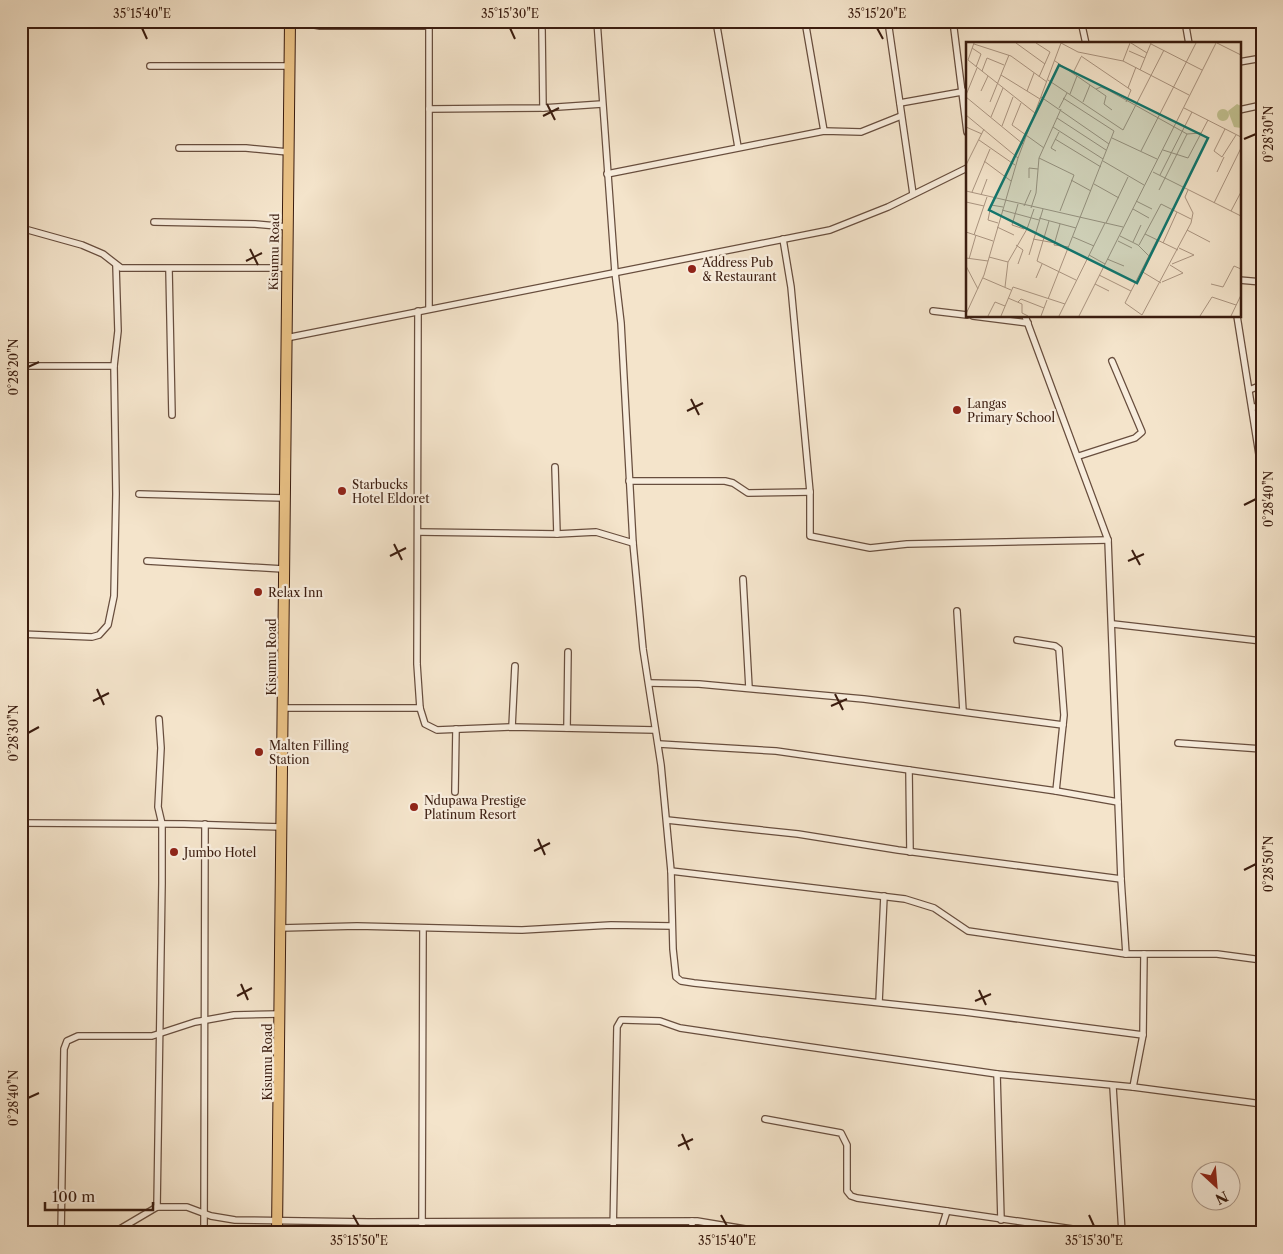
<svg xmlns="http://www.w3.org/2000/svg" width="1283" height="1254" viewBox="0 0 1283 1254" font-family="'Libre Caslon Text',serif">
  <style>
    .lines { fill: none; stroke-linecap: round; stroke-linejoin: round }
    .street-casing { stroke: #684e3e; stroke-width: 8 }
    .highway-casing { stroke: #3a1c0f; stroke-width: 12 }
    .street { stroke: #f8eddd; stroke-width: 5.5 }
    .highway { stroke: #eac286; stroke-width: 10 }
    .ticks { fill: none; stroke: #3a1c0f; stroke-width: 2 }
    .poi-dot { fill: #8f2418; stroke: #f8eddd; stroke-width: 2 }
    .labels { text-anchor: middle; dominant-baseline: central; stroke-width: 4.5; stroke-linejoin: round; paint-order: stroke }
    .street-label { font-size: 12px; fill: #3a1c0f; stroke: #f8eddd }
    .poi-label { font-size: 12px; fill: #3a1c0f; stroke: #f8eddd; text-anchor: start }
    .inset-road { fill: none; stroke: #aa9480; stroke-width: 1 }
    .view { fill: #0f766e; fill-opacity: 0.15; stroke: #0f766e; stroke-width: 2.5 }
    .inset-edge { fill: none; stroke: #3a1c0f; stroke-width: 2.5 }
    .neatline { fill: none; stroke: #3a1c0f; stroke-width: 2 }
    .ticks-label { font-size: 12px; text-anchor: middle; fill: #3a1c0f }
  </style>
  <rect width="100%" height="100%" fill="#f4e4cb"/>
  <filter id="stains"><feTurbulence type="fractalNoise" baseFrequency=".004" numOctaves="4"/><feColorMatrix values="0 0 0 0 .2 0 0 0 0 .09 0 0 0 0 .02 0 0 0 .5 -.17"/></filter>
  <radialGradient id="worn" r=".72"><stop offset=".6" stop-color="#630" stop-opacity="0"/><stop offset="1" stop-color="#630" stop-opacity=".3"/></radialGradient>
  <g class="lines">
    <g class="street-casing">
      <g id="street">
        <polyline points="293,21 320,26 429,26"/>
        <polyline points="597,21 615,272 621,323 633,543 643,649 661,765 671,871 673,949 676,977 681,981 694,983 965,1012 1143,1035"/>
        <polyline points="716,21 738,147"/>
        <polyline points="805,21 824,131"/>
        <polyline points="888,21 913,194"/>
        <polyline points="953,21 967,132"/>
        <polyline points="1081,21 1086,44"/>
        <polyline points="1185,21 1189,44"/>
        <polyline points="542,30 543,108"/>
        <polyline points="1239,62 1262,58"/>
        <polyline points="150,66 289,66"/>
        <polyline points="900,103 967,91"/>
        <polyline points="429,109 543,108 602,104"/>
        <polyline points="1239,110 1262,105"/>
        <polyline points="179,148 246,148 288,152"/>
        <polyline points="607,174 824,131 861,132 901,116"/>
        <polyline points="154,222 255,224 288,227"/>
        <polyline points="21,228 82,245 103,254 121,268 287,268"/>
        <polyline points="783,239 791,287 810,492 810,536 870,548 907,544 1108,540"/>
        <polyline points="169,270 172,415"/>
        <polyline points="1239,280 1262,282"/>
        <polyline points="429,309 429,21"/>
        <polyline points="418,311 417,664 420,708 425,724 437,730 512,727 655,730"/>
        <polyline points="933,311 967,315"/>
        <polyline points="973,316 1028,323"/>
        <polyline points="1025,316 1108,540 1121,879 1126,954"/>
        <polyline points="1237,316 1262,473"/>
        <polyline points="286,338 830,230 888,207 967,168"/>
        <polyline points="21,366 114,366 118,331 116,266"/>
        <polyline points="1249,390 1262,385"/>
        <polyline points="1252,407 1262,407"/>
        <polyline points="1079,456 1135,438 1142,432 1112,361"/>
        <polyline points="555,467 557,534"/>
        <polyline points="629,481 725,481 733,483 748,493 810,492"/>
        <polyline points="139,494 285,498"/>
        <polyline points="418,532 557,534 596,532 633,543"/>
        <polyline points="147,561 283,569"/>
        <polyline points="743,579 749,688"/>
        <polyline points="957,611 963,711"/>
        <polyline points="1113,624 1262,641"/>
        <polyline points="21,634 92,637 99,635 108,625 114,596 116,494 114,366"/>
        <polyline points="1017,640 1055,646 1059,649 1064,715 1056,791"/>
        <polyline points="649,683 699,684 864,699 1063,725"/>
        <polyline points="283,708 420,708"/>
        <polyline points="512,727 515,666"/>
        <polyline points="567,728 568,652"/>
        <polyline points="1178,743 1262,749"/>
        <polyline points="659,744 776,751 1056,791 1118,802"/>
        <polyline points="909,770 910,852"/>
        <polyline points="455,792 456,729"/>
        <polyline points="667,820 798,834 898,850 1121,879"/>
        <polyline points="21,823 184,824 282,827"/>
        <polyline points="671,871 905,899 934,908 968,931 1126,954 1217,954 1262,960"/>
        <polyline points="281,928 357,926 522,930 611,925 672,926"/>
        <polyline points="879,1002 884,896"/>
        <polyline points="997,1074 1001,1220"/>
        <polyline points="1113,1087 1122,1233"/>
        <polyline points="1133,1087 1143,1035 1144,954"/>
        <polyline points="765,1119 841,1133 847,1145 847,1191 851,1196 857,1198 1100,1233"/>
        <polyline points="157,1207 162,883 162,824 158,807 161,748 159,719"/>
        <polyline points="692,1221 692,1233"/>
        <polyline points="61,1233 64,1049 67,1041 78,1036 152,1036 195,1022 234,1015 279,1014"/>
        <polyline points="113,1233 157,1207 187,1207 211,1216 235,1220 368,1222 697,1221 769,1233"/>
        <polyline points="204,1233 205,824"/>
        <polyline points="422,1233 423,928"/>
        <polyline points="613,1233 617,1027 621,1020 624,1020 660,1021 680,1028 754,1039 997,1074 1133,1087 1262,1104"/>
        <polyline points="940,1233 947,1211"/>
      </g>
    </g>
    <g class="highway-casing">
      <polyline id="highway" points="277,1233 290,21"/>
    </g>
    <use href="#street" class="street"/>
    <use href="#highway" class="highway"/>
  </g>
  <path class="ticks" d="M142 28 147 39M510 28 515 39M877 28 883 39M547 104 555 120M543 116 559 108M1244 139 1256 134M250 249 258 265M246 261 262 253M28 367 39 362M691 399 699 415M687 411 703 403M1244 505 1256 499M394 544 402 560M1132 550 1140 565M390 556 406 548M1128 561 1144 554M97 689 104 705M835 694 843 710M93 701 109 693M831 706 847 699M28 733 39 727M538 839 545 855M534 851 550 843M1244 870 1256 864M241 984 248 1000M979 990 986 1005M237 996 252 988M975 1001 991 994M28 1098 39 1093M682 1134 689 1150M678 1146 693 1139M353 1215 359 1226M721 1215 727 1226M1089 1215 1094 1226"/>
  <g class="poi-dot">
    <circle cx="692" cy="269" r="5"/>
    <circle cx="957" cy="410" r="5"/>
    <circle cx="342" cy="491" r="5"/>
    <circle cx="258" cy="592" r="5"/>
    <circle cx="259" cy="752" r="5"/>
    <circle cx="414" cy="807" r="5"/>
    <circle cx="174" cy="852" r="5"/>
  </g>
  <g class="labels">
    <g class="street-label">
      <text transform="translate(274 252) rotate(-89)">Kisumu Road</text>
      <text transform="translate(271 657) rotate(-90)">Kisumu Road</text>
      <text transform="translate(267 1062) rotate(-90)">Kisumu Road</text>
    </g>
    <g class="poi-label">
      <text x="702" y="262">Address Pub<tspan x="702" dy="14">&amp; Restaurant</tspan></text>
      <text x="967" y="403">Langas<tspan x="967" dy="14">Primary School</tspan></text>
      <text x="352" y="484">Starbucks<tspan x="352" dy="14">Hotel Eldoret</tspan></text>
      <text x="268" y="592">Relax Inn</text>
      <text x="269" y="745">Malten Filling<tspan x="269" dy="14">Station</tspan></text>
      <text x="424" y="800">Ndupawa Prestige<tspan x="424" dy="14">Platinum Resort</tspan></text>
      <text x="184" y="852">Jumbo Hotel</text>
    </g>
  </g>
  <g transform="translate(966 42)">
    <rect width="275" height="275" fill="#f4e4cb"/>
    <path d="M271 62 275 64V86L268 85 262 69ZM251 73a6 6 0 1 1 12 0a6 6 0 1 1-12 0Z" fill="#c2c292"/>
    <path class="inset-road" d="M8 1 2 18 69 71M50 1 79 22M70 1 84 10 73 35M95 1 112 10 157 19 223 53M165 1 181 11M251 1 275 13M8 2 45 14 81 40M185 2 236 28M6 6 15 12 10 25M163 9 179 16M115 14 165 48 160 60M89 19 140 54 138 62 146 68M157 19 164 1M174 28 185 1M16 29 21 16 38 23M107 31 115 15M35 33 74 57M82 38 157 88 198 8M162 46 170 25M130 47 135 45 142 48 221 92 235 91M15 49 22 34M61 49 68 31M104 52 111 34M0 53 11 26M0 55 57 102M75 55 143 102M24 60 43 13M117 60 124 43M55 61 46 83 78 106M93 66 101 51M218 66 275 95M0 73 52 116M25 75 37 46M91 76 140 108M36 84 47 55M0 85 16 92M87 85 137 117M259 87 248 109 256 115 270 93M146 96 191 117M89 97 135 125M13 98 49 123M197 108 222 116 242 78M90 109 85 106 93 90M175 109 230 1M73 116 108 133 94 169M18 119 45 139M137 119 178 143M0 123 18 87M187 130 275 174M251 130 258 115M194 133 226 70M63 136V126L72 127M105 138 125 149M128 142 153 156M193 148 221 92M0 149 157 185M6 150 24 107M15 153 21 137M170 159 186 167M0 160 18 164M248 161 275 106M52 162 46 183 58 187M58 164 65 148M65 166 70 151 73 116 95 67M167 167 183 176M36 168 73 178M265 169 275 150M73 176 110 186M83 179 71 219 110 238M32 181 22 178 25 163 37 165M140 181 162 135M94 182 88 203 103 205M31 185 48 193M221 188 244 200M0 190 27 199M179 192 195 162 225 177M8 193 21 155M154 194 172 203 183 214M107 195 128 204M67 197 89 201M191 198 159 261 176 273 225 181 227 171 219 155 222 148M152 199 166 206M167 200 175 183M197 201 211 170M50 203 57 208 52 222M173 203 179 192 212 208M213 206 228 213M63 213 77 167M123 213 139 222M23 215 42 220M0 216 22 219M3 217 10 193M141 217 158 224M206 222 228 213M204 223 217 231M0 224 12 247M175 229 195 241M133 233 165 249M17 236 45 248M70 236 76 222M196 240 217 231M129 242 143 249M245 242 257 245 268 224 275 227M39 245 42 220 61 187 68 167M42 256 56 262V271L62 274M82 257 148 89 97 56M52 260 55 257 78 266M0 272 18 233 52 116 95 1M22 274 29 260 39 264M35 274 47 245 99 262M75 274 81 258M93 274 139 181M113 274 250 1M234 274 246 255 270 263M265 274 275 253"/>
    <path class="view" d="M93 23 242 96 171 241 23 168Z"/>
    <rect width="275" height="275" class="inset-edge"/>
  </g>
  <rect width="1283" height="1254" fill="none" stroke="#f4e4cb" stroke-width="55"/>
  <g transform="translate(1216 1186) rotate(154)"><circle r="24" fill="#f8eddd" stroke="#ac998b"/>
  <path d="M0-4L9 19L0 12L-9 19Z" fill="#8f2418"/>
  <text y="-8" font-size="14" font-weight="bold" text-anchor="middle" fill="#3a1c0f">N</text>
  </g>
  <path d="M45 1202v8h108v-8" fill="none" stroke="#3a1c0f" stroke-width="2.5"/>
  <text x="52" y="1202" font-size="15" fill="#3a1c0f" stroke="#f8eddd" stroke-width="4" paint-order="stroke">100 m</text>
  <rect x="28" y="28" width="1228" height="1198" class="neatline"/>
  <g class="ticks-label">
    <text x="142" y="18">35°15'40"E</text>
    <text x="510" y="18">35°15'30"E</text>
    <text x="877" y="18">35°15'20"E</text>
    <text transform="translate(1269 134) rotate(-90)" y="4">0°28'30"N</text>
    <text transform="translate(14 367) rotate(-90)" y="4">0°28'20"N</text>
    <text transform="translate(1269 499) rotate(-90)" y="4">0°28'40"N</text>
    <text transform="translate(14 733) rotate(-90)" y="4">0°28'30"N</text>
    <text transform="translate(1269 864) rotate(-90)" y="4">0°28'50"N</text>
    <text transform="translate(14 1098) rotate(-90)" y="4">0°28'40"N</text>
    <text x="359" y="1245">35°15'50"E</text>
    <text x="727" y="1245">35°15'40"E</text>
    <text x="1094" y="1245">35°15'30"E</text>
  </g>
  <rect width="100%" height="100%" filter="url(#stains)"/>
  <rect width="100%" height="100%" fill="url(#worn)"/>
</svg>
